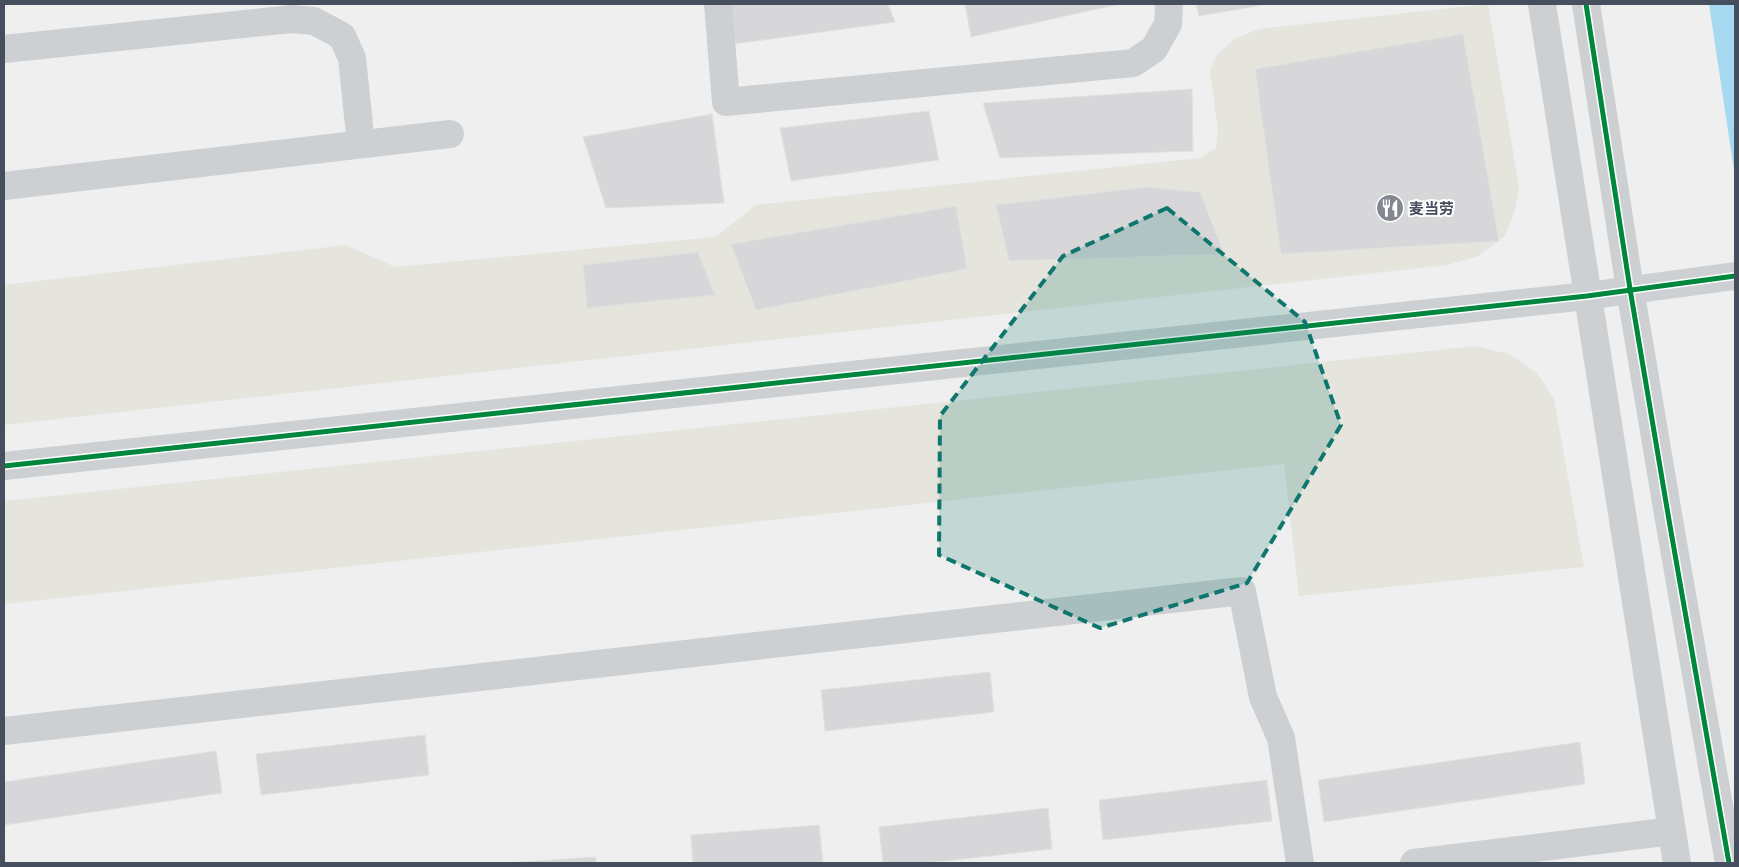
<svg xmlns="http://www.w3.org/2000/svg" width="1739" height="867" viewBox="0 0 1739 867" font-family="Barlow,'Noto Sans SC',sans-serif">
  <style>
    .commercial { fill: #e5e4dd }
    .water { fill: #a6d9f0 }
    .building { fill: #d7d7d9; stroke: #e1e1e2 }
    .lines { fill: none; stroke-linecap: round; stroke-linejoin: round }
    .minor { stroke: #cdd0d3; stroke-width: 28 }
    .cycleway-casing { stroke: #fff; stroke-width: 8 }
    .cycleway { stroke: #00873e; stroke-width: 5 }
    .marked { fill: #0f766e; fill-opacity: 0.2; stroke: #0f766e; stroke-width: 4; stroke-dasharray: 10 6; stroke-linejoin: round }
    .labels { text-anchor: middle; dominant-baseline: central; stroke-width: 4; stroke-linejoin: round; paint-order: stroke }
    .poi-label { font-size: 15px; font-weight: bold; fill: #464f5d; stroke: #fff; text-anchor: start }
  </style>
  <rect width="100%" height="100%" fill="#f0efef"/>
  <g class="commercial">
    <polygon points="1488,4 1519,187 1514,213 1504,237 1478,256 1447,265 4,425 4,285 346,245 395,267 715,237 756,205 1200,158 1216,148 1218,131 1210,70 1217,55 1234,39 1259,29"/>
    <polygon points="1475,346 1509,354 1537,373 1554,399 1584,567 1299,596 1284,464 4,604 4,501"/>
  </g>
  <polygon class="water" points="1709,4 1735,4 1735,177"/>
  <g class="building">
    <polygon points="727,4 888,4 895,22 734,44"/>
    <polygon points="965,4 1120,4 971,37"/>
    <polygon points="1196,4 1268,4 1199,16"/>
    <polygon points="1463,34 1499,241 1281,254 1255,69"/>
    <polygon points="1192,89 1193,151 1000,158 983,103"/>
    <polygon points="929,111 939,160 791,181 780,128"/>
    <polygon points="712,114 724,203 606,208 583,137"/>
    <polygon points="1145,187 1200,192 1224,254 1009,261 996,205"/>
    <polygon points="956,206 967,269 756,310 731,244"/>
    <polygon points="698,252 715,295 587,308 583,265"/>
    <polygon points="990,672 994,712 825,731 821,690"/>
    <polygon points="425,735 429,775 261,795 256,754"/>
    <polygon points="1580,742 1585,784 1324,822 1318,780"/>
    <polygon points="216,751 222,793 4,825 4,782"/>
    <polygon points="1267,780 1272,821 1103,840 1099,800"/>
    <polygon points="1048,808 1052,849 927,863 883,863 879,827"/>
    <polygon points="819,825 823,863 693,863 691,835"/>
    <polygon points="596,857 596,863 505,863"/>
  </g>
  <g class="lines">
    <g class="minor">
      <polyline points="718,4 726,102 1133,63 1154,49 1168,24 1169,4"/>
      <polyline points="1542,4 1677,863"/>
      <polyline points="1586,4 1630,289 1669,520 1729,863"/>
      <polyline points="4,49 292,19 314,21 342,36 352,58 361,144"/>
      <polyline points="4,186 450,134"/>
      <polyline points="4,466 1587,296 1735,276"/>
      <polyline points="4,731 1242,591 1263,697 1281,738 1300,863"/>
      <polyline points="1414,863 1672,831"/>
    </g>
    <g class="cycleway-casing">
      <g id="cycleway">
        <polyline points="1586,4 1630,289 1669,520 1729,863"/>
        <polyline points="4,466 1587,296 1735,276"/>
      </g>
    </g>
    <use href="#cycleway" class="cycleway"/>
  </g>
  <path class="marked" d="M1167 208 1305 322 1341 425 1247 583 1100 628 939 555 940 416 1063 256Z"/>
  <defs>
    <g id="restaurant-disc" transform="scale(1.4375)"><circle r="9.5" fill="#828790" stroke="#fff"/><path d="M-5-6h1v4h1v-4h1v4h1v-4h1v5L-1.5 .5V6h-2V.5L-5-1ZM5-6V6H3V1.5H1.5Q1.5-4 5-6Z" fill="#fff"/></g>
  </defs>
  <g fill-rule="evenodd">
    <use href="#restaurant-disc" x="1390" y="208"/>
  </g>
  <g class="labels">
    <g class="poi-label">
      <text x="1409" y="208">麦当劳</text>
    </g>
  </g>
  <rect width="1739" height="867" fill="none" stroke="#464f5d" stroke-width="10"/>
</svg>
